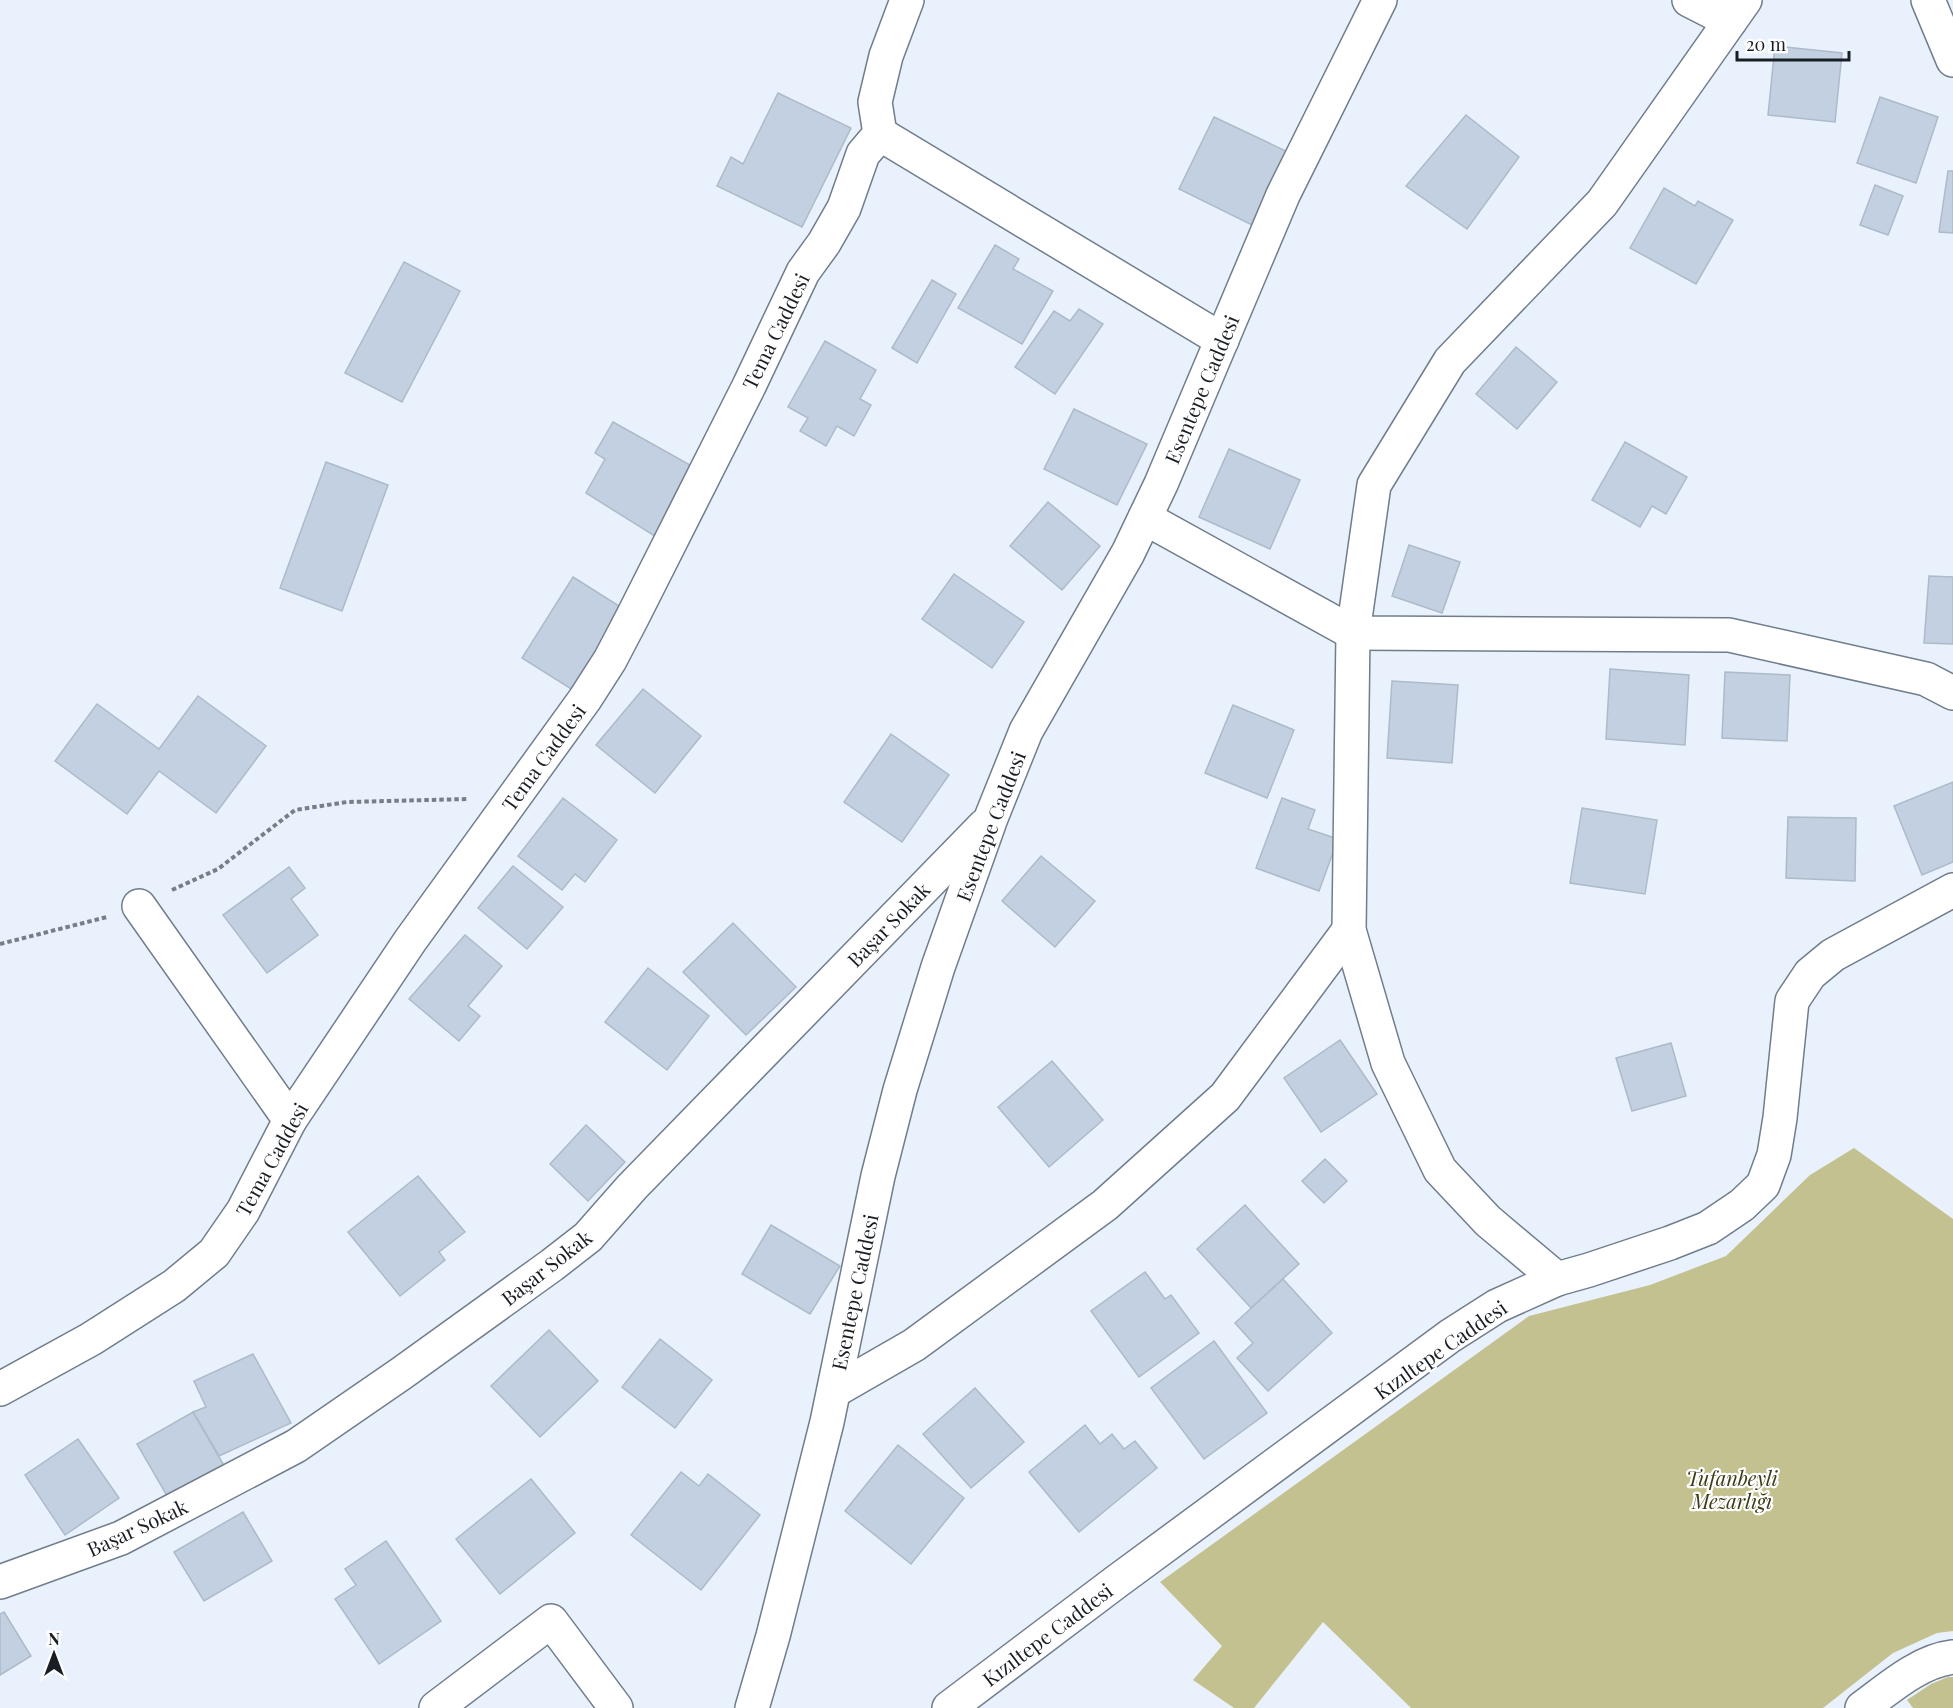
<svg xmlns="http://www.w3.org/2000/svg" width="1953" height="1708" viewBox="0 0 1953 1708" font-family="'Playfair Display',serif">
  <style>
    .green { fill: #c3c18f }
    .building { fill: #c3d0e1; stroke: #acbaca; stroke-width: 1.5 }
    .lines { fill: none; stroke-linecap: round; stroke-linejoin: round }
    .minor-casing { stroke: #707d8c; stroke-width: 36 }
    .path { stroke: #777e86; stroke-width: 4; stroke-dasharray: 4.5 3; stroke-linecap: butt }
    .minor { stroke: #fff; stroke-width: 33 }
    .labels { text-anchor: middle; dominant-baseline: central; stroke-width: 4.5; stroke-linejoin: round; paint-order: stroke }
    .street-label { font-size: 20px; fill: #191e24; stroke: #fefefe }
    .park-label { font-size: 20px; font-style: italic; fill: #3c3a14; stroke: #fefefe }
  </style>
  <rect width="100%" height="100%" fill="#e9f2fc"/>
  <g class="green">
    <polygon points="1854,1148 1953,1219 1953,1631 1937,1633 1893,1653 1823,1708 1411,1708 1323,1622 1254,1708 1234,1708 1193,1680 1222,1646 1160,1582 1529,1316 1650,1285 1726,1256 1810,1175"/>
    <polygon points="1948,1677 1953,1677 1953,1708 1913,1708 1907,1700 1931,1684"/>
  </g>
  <g class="building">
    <polygon points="1775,46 1842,53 1835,122 1768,115"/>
    <polygon points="778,93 851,128 802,227 717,186 731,157 743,164"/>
    <polygon points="1880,97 1938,117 1916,183 1857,163"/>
    <polygon points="1466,115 1519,157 1467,229 1406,186"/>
    <polygon points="1214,117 1288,152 1252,225 1179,189"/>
    <polygon points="1948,171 1953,171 1953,233 1939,232"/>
    <polygon points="1875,185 1903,196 1888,235 1860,225"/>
    <polygon points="1664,188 1695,206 1698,201 1733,220 1696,284 1630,248"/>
    <polygon points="995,245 1019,259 1013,269 1053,291 1022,344 958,308"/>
    <polygon points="404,262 460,291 402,402 345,373"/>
    <polygon points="932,280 956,294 917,363 892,348"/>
    <polygon points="1079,309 1103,324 1055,394 1015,367 1054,311 1070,321"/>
    <polygon points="825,341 876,370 860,399 871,405 854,436 837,426 826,446 800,431 808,418 788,407"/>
    <polygon points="1516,347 1557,382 1517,429 1476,394"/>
    <polygon points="1074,409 1147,444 1117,505 1044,469"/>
    <polygon points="613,422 699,470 661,540 586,493 605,459 595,453"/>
    <polygon points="1625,442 1687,477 1666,514 1652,506 1640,527 1592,500"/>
    <polygon points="1229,449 1300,480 1270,549 1199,517"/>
    <polygon points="326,462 388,485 342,611 280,588"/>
    <polygon points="1048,502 1100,546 1062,590 1010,546"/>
    <polygon points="1409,545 1460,562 1442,613 1392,596"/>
    <polygon points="954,574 1024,622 992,668 922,619"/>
    <polygon points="1929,576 1953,577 1953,644 1924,643"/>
    <polygon points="573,577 627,611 576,692 522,658"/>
    <polygon points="1610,669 1689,675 1685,745 1606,739"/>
    <polygon points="1725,672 1790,675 1787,741 1722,738"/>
    <polygon points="1392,681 1458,685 1452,763 1387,758"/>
    <polygon points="643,689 701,736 655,793 596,745"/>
    <polygon points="198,696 266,746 216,813 159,771 127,814 55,761 97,704 159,749"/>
    <polygon points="1233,705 1294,730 1267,798 1205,773"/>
    <polygon points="891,734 949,775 902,842 844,802"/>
    <polygon points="1953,782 1953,862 1922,875 1894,806"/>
    <polygon points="563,798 617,840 585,882 575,874 562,890 518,856"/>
    <polygon points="1282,798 1315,810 1308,829 1338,839 1319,891 1256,868"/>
    <polygon points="1582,808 1657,820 1645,894 1570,883"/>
    <polygon points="1788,817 1856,818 1855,881 1786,878"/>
    <polygon points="1041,856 1095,901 1055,947 1002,901"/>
    <polygon points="513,866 563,907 527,949 478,908"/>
    <polygon points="289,867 305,888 291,899 318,935 267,973 223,915"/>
    <polygon points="733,923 796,987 746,1035 683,972"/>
    <polygon points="465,935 502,966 468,1006 480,1016 459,1041 409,999"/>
    <polygon points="648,968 709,1016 667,1070 605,1022"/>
    <polygon points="1340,1040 1377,1094 1321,1132 1284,1078"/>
    <polygon points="1671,1043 1686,1096 1632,1111 1616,1058"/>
    <polygon points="1052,1061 1103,1120 1049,1167 998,1107"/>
    <polygon points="586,1125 625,1162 588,1201 550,1164"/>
    <polygon points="1325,1159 1347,1181 1324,1203 1302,1181"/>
    <polygon points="418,1176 465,1232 439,1252 445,1260 400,1296 348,1232"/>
    <polygon points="1245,1205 1299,1264 1251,1308 1197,1249"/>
    <polygon points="771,1225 840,1266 810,1314 742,1274"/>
    <polygon points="1145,1272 1165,1299 1171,1295 1199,1333 1139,1377 1091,1311"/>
    <polygon points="1283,1279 1332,1333 1268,1391 1237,1358 1253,1343 1235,1323"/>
    <polygon points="549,1330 598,1381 540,1437 491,1386"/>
    <polygon points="660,1339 712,1380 675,1428 622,1387"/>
    <polygon points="1214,1341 1267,1413 1204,1459 1151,1388"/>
    <polygon points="253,1354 291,1423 219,1456 193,1412 206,1407 194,1381"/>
    <polygon points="975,1388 1024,1442 971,1488 923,1434"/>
    <polygon points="193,1412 226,1469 170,1501 137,1444"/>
    <polygon points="1085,1425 1100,1444 1112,1434 1124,1449 1135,1441 1157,1468 1079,1532 1029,1472"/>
    <polygon points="78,1439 119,1498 65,1535 25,1475"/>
    <polygon points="898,1445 964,1498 911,1564 845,1511"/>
    <polygon points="681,1472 699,1486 708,1474 760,1515 701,1590 631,1535"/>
    <polygon points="531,1479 575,1533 500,1594 456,1539"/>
    <polygon points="243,1512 272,1561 204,1601 174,1552"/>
    <polygon points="386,1541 441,1621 379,1664 335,1599 356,1585 345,1569"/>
    <polygon points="4,1612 31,1656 0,1675 0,1614"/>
  </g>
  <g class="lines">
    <g class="minor-casing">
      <g id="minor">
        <polyline points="1689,0 1730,21"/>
        <polyline points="1928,0 1953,60"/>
        <polyline points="880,134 1222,340"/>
        <polyline points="1145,518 1353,633 1729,635 1926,679 1953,693"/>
        <polyline points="139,906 290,1120"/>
        <polyline points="1557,1279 1488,1221 1440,1170 1388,1063 1349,930 1353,633 1374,485 1450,361 1602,203 1745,0"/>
        <polyline points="0,1389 91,1339 174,1286 214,1253 243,1211 290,1120 410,941 585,699 610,660 632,618 749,386 803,272 824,243 844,208 863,154 880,134 875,102 886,56 907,0"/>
        <polyline points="834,1391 914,1345 1105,1205 1225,1097 1349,930"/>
        <polyline points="0,1582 121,1538 296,1446 402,1373 552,1265 588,1237 632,1187 984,826"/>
        <polyline points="436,1708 551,1621 616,1708"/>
        <polyline points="752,1708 773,1636 827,1422 878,1176 900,1090 938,967 991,818 1026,731 1128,553 1161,484 1283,195 1380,0"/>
        <polyline points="949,1708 1116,1582 1450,1336 1497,1306 1557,1279 1589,1270 1670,1243 1708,1228 1742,1205 1763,1185 1774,1155 1780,1118 1792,1001 1810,974 1833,955 1953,890"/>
        <path d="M1862 1708C1888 1689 1919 1661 1953 1657"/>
      </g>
    </g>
    <g class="path">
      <polyline points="172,890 218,869 295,810 347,802 469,799"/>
      <polyline points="0,944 107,917"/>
    </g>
    <use href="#minor" class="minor"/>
  </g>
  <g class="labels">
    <g class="street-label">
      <text transform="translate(775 331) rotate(-64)">Tema Caddesi</text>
      <text transform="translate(1201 389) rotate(-67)">Esentepe Caddesi</text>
      <text transform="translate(543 757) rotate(-54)">Tema Caddesi</text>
      <text transform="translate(990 826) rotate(-69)">Esentepe Caddesi</text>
      <text transform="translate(888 924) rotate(-46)">Başar Sokak</text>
      <text transform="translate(271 1159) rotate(-61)">Tema Caddesi</text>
      <text transform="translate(546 1267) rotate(-38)">Başar Sokak</text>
      <text transform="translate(854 1292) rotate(-78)">Esentepe Caddesi</text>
      <text transform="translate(1440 1349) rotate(-35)">Kızıltepe Caddesi</text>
      <text transform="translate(137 1527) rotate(-25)">Başar Sokak</text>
      <text transform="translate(1047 1634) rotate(-37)">Kızıltepe Caddesi</text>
    </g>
    <g class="park-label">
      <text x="1732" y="1477">Tufanbeyli<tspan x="1732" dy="23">Mezarlığı</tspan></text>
    </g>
  </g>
  <g transform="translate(54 1654)" stroke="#fefefe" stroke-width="4.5" paint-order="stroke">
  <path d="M0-4.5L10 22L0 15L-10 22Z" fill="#191e24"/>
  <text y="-9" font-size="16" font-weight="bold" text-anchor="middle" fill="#191e24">N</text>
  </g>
  <path d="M1737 51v9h112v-9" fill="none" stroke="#191e24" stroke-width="3"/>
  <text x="1746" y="51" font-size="18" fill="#191e24" stroke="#fefefe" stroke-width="4.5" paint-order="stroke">20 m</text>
</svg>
